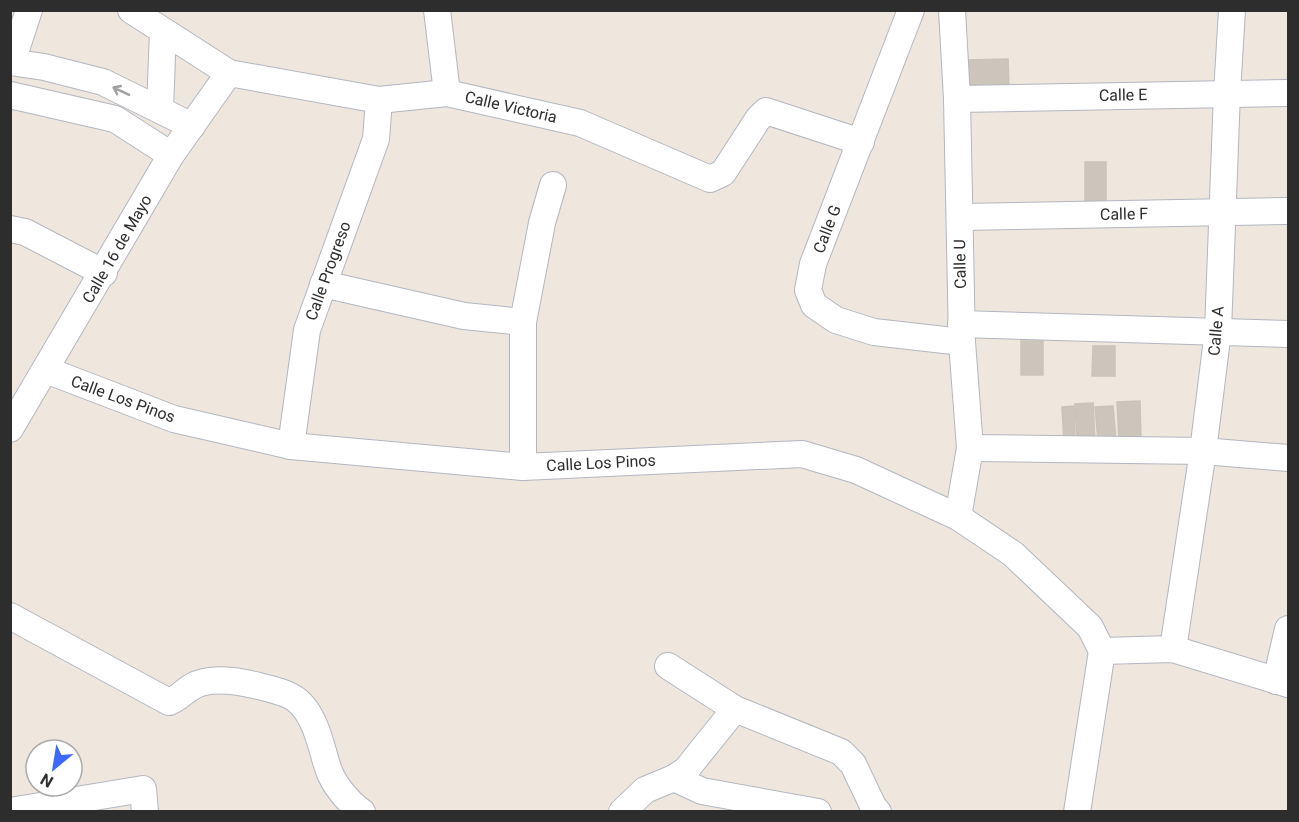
<svg xmlns="http://www.w3.org/2000/svg" width="1299" height="822" viewBox="0 0 1299 822" font-family="Roboto,sans-serif">
  <style>
    .building { fill: #cbc5bc; stroke: #cbc3b7; stroke-width: 1.5 }
    .lines { fill: none; stroke-linecap: round; stroke-linejoin: round }
    .minor-casing { stroke: #b2b6c1; stroke-width: 28 }
    .minor { stroke: #fff; stroke-width: 26 }
    .oneway { stroke: #a0a0a0 }
    .labels { text-anchor: middle; dominant-baseline: central; stroke-width: 5; stroke-linejoin: round; paint-order: stroke }
    .street-label { font-size: 16px; fill: #2d2d2d; stroke: #fff }
  </style>
  <rect width="100%" height="100%" fill="#efe7de"/>
  <g class="building">
    <polygon points="1008,59 1009,87 967,88 966,60"/>
    <polygon points="1085,162 1106,162 1106,203 1085,204"/>
    <rect x="1021" y="341" width="22" height="34"/>
    <polygon points="1093,346 1115,346 1115,376 1092,376"/>
    <polygon points="1140,401 1141,440 1119,441 1117,402"/>
    <polygon points="1093,403 1095,441 1077,441 1075,404"/>
    <polygon points="1074,406 1075,443 1064,444 1062,407"/>
    <polygon points="1113,406 1116,440 1098,441 1095,407"/>
  </g>
  <g class="lines">
    <g class="minor-casing">
      <g id="minor">
        <polyline points="131,10 229,73 379,100 447,93 580,123 710,179 723,173 758,119 766,111 861,142"/>
        <polyline points="437,10 447,93"/>
        <polyline points="911,10 813,264 808,290 814,305 836,320 874,332 962,342"/>
        <polyline points="952,10 957,99 962,342 970,448 958,517"/>
        <polyline points="10,62 44,67 103,82 192,126"/>
        <polyline points="12,62 29,10"/>
        <polyline points="10,95 115,119 171,155"/>
        <polyline points="957,99 1288,93"/>
        <polyline points="160,109 163,31"/>
        <polyline points="960,217 1288,211"/>
        <polyline points="10,229 25,232 104,273"/>
        <polyline points="323,284 464,316 523,322"/>
        <polyline points="961,324 1288,334"/>
        <polyline points="46,370 174,419 291,446 523,467 802,454 856,470 958,517 1013,554 1090,627 1102,651"/>
        <polyline points="10,429 171,155 229,73"/>
        <polyline points="291,446 307,330 376,139 379,100"/>
        <polyline points="970,448 1203,451 1288,458"/>
        <polyline points="523,467 523,322 542,223 553,185"/>
        <path d="M10 616 169 702C183 697 186 686 204 682 222 678 242 682 259 686 274 690 291 693 301 704 317 721 321 747 328 768 333 784 348 802 362 812"/>
        <polyline points="1173,649 1203,451 1218,331 1227,93 1232,10"/>
        <polyline points="1102,651 1173,649 1288,684"/>
        <polyline points="668,666 735,709 841,752 853,764 873,806 878,812"/>
        <polyline points="1276,681 1288,629"/>
        <polyline points="735,709 686,770 674,778 702,791 818,812"/>
        <polyline points="10,811 143,789 145,812"/>
        <polyline points="622,812 645,790 674,778"/>
        <polyline points="1077,812 1102,651"/>
      </g>
    </g>
    <use href="#minor" class="minor"/>
  </g>
  <defs><path id="oneway-shaft" d="M-6 0H5M1.5-3L5.5 0L1.5 3" fill="none" stroke-width="1.6" stroke-linecap="round" stroke-linejoin="round" transform="scale(1.5)"/></defs>
  <use class="oneway" href="#oneway-shaft" transform="translate(121 91) rotate(-155)"/>
  <g class="labels">
    <g class="street-label">
      <text transform="translate(1123 95) rotate(-1)">Calle E</text>
      <text transform="translate(511 107) rotate(13)">Calle Victoria</text>
      <text transform="translate(1124 214) rotate(-1)">Calle F</text>
      <text transform="translate(827 229) rotate(-69)">Calle G</text>
      <text transform="translate(117 249) rotate(-60)">Calle 16 de Mayo</text>
      <text transform="translate(960 264) rotate(-91)">Calle U</text>
      <text transform="translate(328 271) rotate(-70)">Calle Progreso</text>
      <text transform="translate(1216 331) rotate(-85)">Calle A</text>
      <text transform="translate(123 399) rotate(20)">Calle Los Pinos</text>
      <text transform="translate(601 463) rotate(-3)">Calle Los Pinos</text>
    </g>
  </g>
  <rect width="1299" height="822" fill="none" stroke="#2d2d2d" stroke-width="24"/>
  <g transform="translate(54 768) rotate(210)"><circle r="28" fill="#ffffff" stroke="#ababab" stroke-width="1.5"/>
  <path d="M0-4.5L10 22L0 15L-10 22Z" fill="#3b69ff"/>
  <text y="-9" font-size="16" font-weight="bold" text-anchor="middle" fill="#2d2d2d">N</text>
  </g>
</svg>
